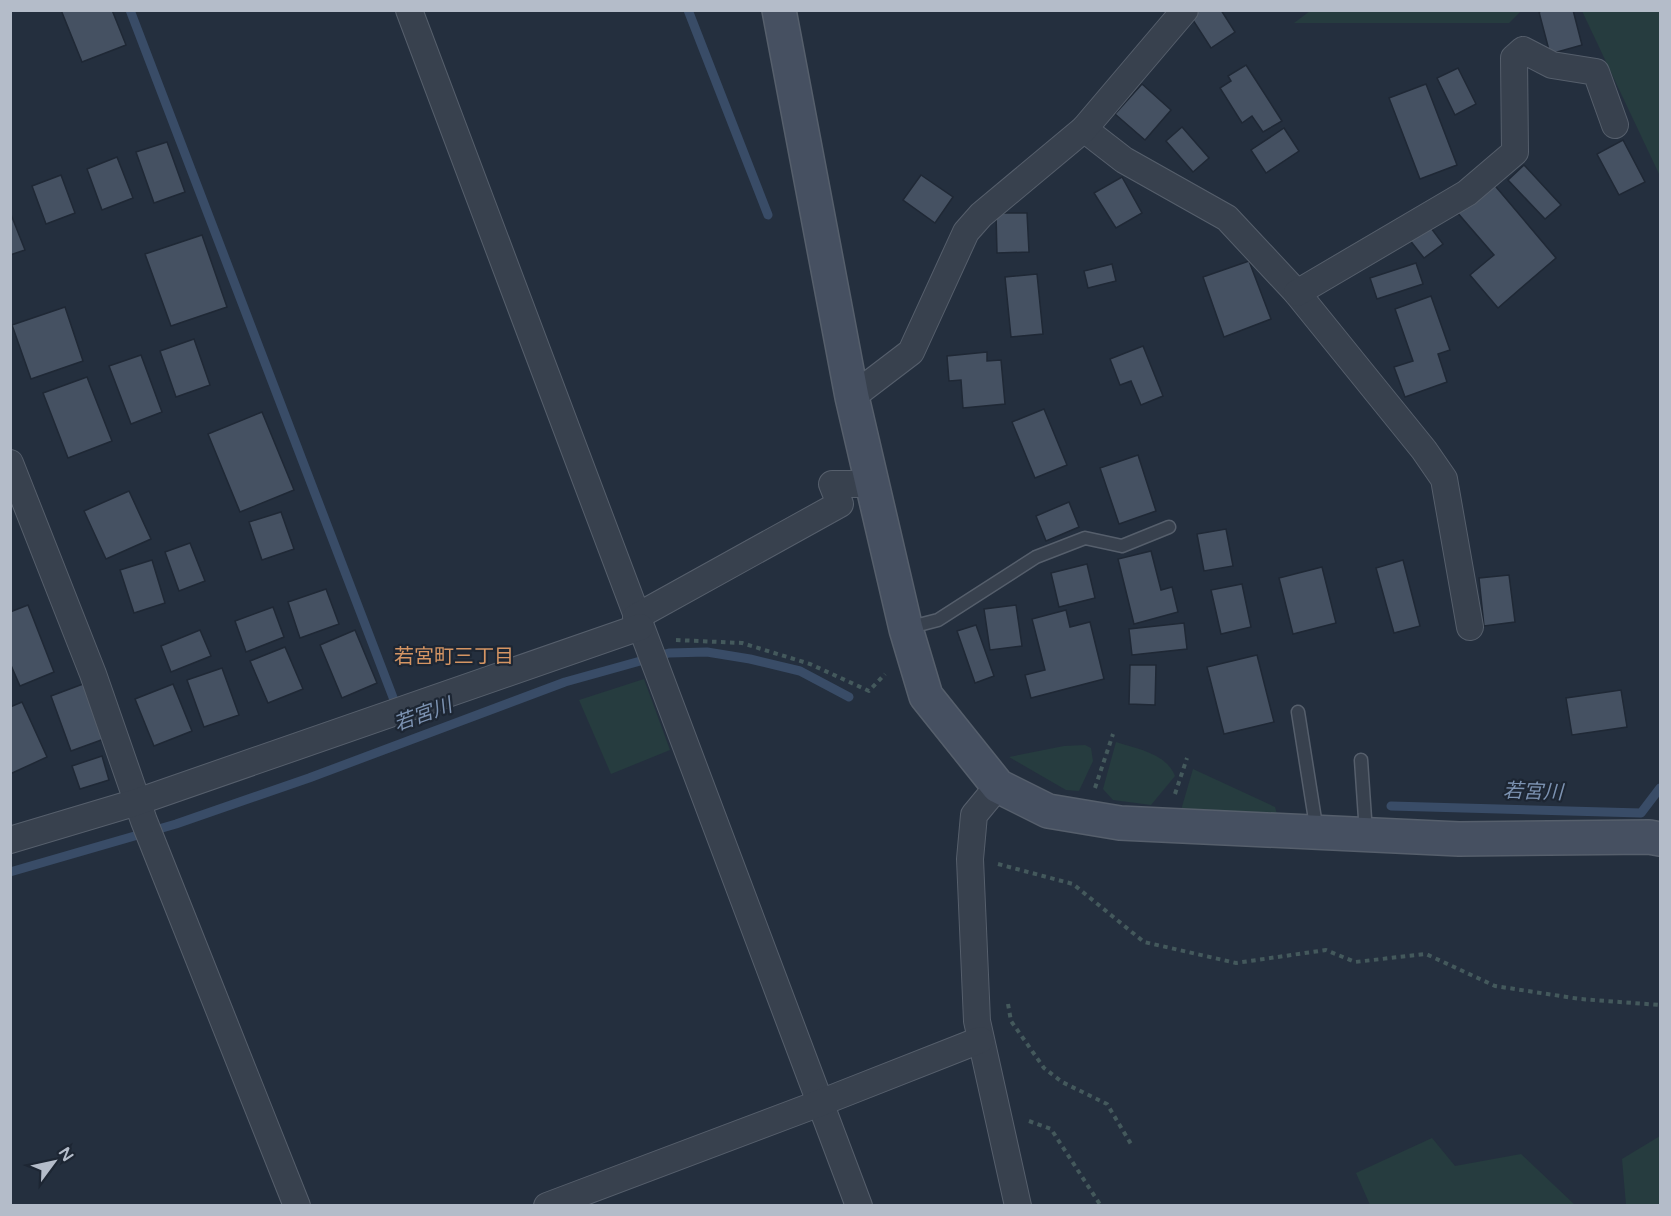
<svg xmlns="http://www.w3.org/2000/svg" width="1671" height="1216" viewBox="0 0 1671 1216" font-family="'Varela Round','Noto Sans JP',sans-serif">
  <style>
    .green { fill: #263c3f }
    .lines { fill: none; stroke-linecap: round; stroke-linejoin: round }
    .stream { stroke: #394c67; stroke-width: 9 }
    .building { fill: #455162; stroke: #1f2835; stroke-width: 1.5 }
    .lane-casing { stroke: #565f6c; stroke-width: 15 }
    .street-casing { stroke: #565f6c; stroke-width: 28 }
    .secondary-casing { stroke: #565f6c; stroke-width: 36 }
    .path { stroke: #44595c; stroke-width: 4; stroke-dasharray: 4.5 4.5; stroke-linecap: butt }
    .lane { stroke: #38414e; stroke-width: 12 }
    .street { stroke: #38414e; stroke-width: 26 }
    .secondary { stroke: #465061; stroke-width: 33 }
    .labels { text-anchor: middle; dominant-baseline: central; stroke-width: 4.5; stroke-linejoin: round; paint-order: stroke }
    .neighbourhood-label { font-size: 20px; fill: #d59563; stroke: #1d2633 }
    .water-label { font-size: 20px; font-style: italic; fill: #7c92b1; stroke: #1d2633 }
  </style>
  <rect width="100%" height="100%" fill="#242f3e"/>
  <g class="green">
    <polygon points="1310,11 1310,10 1521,11 1509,23 1294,23"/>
    <polygon points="1582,11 1660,11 1660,176"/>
    <polygon points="644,679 670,750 611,774 579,700"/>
    <path d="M1116 742C1137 749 1166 753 1175 776L1151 805 1113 800 1103 789Z"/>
    <polygon points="1085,745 1091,748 1093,761 1079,791 1066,790 1009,757 1064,746"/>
    <polygon points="1193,769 1275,807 1277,814 1181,810"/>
    <polygon points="1660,1136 1660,1205 1626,1205 1622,1159"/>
    <polygon points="1432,1138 1455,1166 1521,1154 1575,1205 1370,1205 1356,1173"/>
  </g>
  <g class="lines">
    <g class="stream">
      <polyline points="130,10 394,700"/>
      <polyline points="688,10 768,215"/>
      <polyline points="1391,806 1641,813 1660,788"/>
      <polyline points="10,872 176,824 309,778 565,682 669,653 707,652 750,659 800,671 849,697"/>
    </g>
  </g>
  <g class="building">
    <polygon points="61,10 112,10 126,45 82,62"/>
    <polygon points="1201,10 1221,10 1235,32 1211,48 1191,17"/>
    <polygon points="1544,10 1573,10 1582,45 1550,54 1539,12"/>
    <polygon points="1246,65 1282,121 1263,132 1252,116 1242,123 1220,88 1231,81 1228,76"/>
    <polygon points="1458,68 1476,104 1455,115 1437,78"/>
    <polygon points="1142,84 1171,110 1145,140 1115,114"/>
    <polygon points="1426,84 1457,165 1420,179 1389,98"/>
    <polygon points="1182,127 1209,158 1193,172 1166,141"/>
    <polygon points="1284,128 1299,151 1266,173 1251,150"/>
    <polygon points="1623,140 1645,182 1619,195 1597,154"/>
    <polygon points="167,142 185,192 154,203 136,152"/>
    <polygon points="117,157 133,198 102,210 87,169"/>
    <polygon points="1524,165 1561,205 1545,219 1508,180"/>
    <polygon points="61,175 75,213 46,224 32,186"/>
    <polygon points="921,175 953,197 935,223 903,200"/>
    <polygon points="1122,177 1142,213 1116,228 1094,193"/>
    <polygon points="1491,181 1556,258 1498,308 1470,275 1494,255 1456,211"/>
    <polygon points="10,212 25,250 10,255"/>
    <polygon points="996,213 1027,213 1029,252 997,253"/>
    <polygon points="1428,224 1443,244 1424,258 1409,239"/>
    <polygon points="202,235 227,307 171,326 145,254"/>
    <polygon points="1249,261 1271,319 1224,337 1203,277"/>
    <polygon points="1416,263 1423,284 1377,299 1370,278"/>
    <polygon points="1112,264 1116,281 1088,288 1084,271"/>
    <polygon points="1037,274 1043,334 1011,337 1005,277"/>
    <polygon points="1431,296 1450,350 1438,354 1447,382 1405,397 1394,367 1413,361 1395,309"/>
    <polygon points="65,307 83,361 31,379 12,325"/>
    <polygon points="194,339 210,385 176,397 160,351"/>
    <polygon points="1143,346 1163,396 1141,405 1131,381 1120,385 1110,359"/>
    <polygon points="987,352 987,361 1001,360 1005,404 963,408 961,380 949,381 947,356"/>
    <polygon points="141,355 162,412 131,424 109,366"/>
    <polygon points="87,377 112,441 68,458 43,393"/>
    <polygon points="1044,409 1067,465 1035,478 1012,422"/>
    <polygon points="262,412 294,490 240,512 208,434"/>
    <polygon points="1138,455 1156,511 1119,524 1100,468"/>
    <polygon points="129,491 151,539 106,559 84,511"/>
    <polygon points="1069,502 1079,527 1046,541 1036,516"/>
    <polygon points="281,512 294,549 262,560 249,522"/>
    <polygon points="1226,529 1233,566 1204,571 1197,534"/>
    <polygon points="190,543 205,581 179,591 165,552"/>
    <polygon points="1151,551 1161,590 1172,587 1178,612 1134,624 1118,559"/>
    <polygon points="152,560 165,603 134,613 120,570"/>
    <polygon points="1403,560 1420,626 1394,633 1376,568"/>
    <polygon points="1087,564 1095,598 1059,607 1051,573"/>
    <polygon points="1322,567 1336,623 1293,634 1279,578"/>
    <polygon points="1509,575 1515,622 1484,626 1479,578"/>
    <polygon points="1242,584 1251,627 1221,634 1211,590"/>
    <polygon points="326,589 339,624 300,638 288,602"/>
    <polygon points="28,605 54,672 20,686 10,663 10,612"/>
    <polygon points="1016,605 1022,646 990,650 984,609"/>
    <polygon points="273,607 284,637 246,652 235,621"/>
    <polygon points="1066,610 1070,627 1090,622 1104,679 1031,698 1025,675 1045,670 1032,619"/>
    <polygon points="1184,623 1187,649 1132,655 1129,629"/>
    <polygon points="976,625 994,676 975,683 957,631"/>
    <polygon points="200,630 211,656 171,672 161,646"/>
    <polygon points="355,630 377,683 342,698 320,645"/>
    <polygon points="285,647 303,689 268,703 250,661"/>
    <polygon points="1257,655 1274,722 1224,734 1207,667"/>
    <polygon points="1130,665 1156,665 1155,705 1129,704"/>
    <polygon points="222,668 239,715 204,727 187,680"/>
    <polygon points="83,684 104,739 71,751 51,696"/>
    <polygon points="173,684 192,731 154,746 135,699"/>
    <polygon points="1621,690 1627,727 1572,735 1566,698"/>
    <polygon points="22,702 47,757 10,774 10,707"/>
    <polygon points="102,756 109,780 80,789 72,766"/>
  </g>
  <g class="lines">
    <g class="lane-casing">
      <g id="lane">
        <polyline points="907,628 938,620 1036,557 1085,538 1122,546 1169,527"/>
        <polyline points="1298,712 1317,832"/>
        <polyline points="1361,760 1366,833"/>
      </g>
    </g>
    <g class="street-casing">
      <g id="street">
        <polyline points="409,10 859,1206"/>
        <polyline points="1084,129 1124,160 1227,218 1297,293 1424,450 1444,479 1470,627"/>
        <polyline points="1297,293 1467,193 1515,152 1514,58 1523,50 1552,65 1596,72 1615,125"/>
        <polyline points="852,397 911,352 966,232 981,215 1084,129 1185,10"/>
        <polyline points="10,463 93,674 144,821 297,1206"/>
        <polyline points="636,617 840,504 832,484 872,484"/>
        <polyline points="998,786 974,815 970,859 977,1021 1018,1206"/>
        <polyline points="10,840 137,802 640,627"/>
        <polyline points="547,1206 820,1103 980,1040"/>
      </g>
    </g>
    <g class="secondary-casing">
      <polyline id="secondary" points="779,10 852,397 906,629 926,696 998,786 1048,811 1120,823 1459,839 1649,837 1660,839"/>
    </g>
    <g class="path">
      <polyline points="676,640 742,643 810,664 869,691 885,674"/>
      <polyline points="1095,788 1113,734"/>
      <polyline points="1175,794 1187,758"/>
      <polyline points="998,864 1073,884 1144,942 1236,963 1326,950 1355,962 1426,954 1495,986 1580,999 1660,1005"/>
      <polyline points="1008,1004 1011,1021 1044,1068 1062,1082 1107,1104 1131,1144"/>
      <polyline points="1029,1121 1051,1129 1101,1206"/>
    </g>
    <use href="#lane" class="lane"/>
    <use href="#street" class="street"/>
    <use href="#secondary" class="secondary"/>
  </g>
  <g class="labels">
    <g class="neighbourhood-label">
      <text x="454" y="657">若宮町三丁目</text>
    </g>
    <g class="water-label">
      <text transform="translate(423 715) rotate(-20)">若宮川</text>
      <text transform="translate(1533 792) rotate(2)">若宮川</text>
    </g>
  </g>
  <rect width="1671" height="1216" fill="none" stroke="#b4bcc9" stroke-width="24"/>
  <g transform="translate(54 1162) rotate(57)" stroke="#1d2633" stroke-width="4.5" paint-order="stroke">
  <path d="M0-4.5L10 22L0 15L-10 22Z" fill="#b4bcc9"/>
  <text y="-9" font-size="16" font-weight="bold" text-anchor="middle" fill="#b4bcc9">N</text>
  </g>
</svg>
